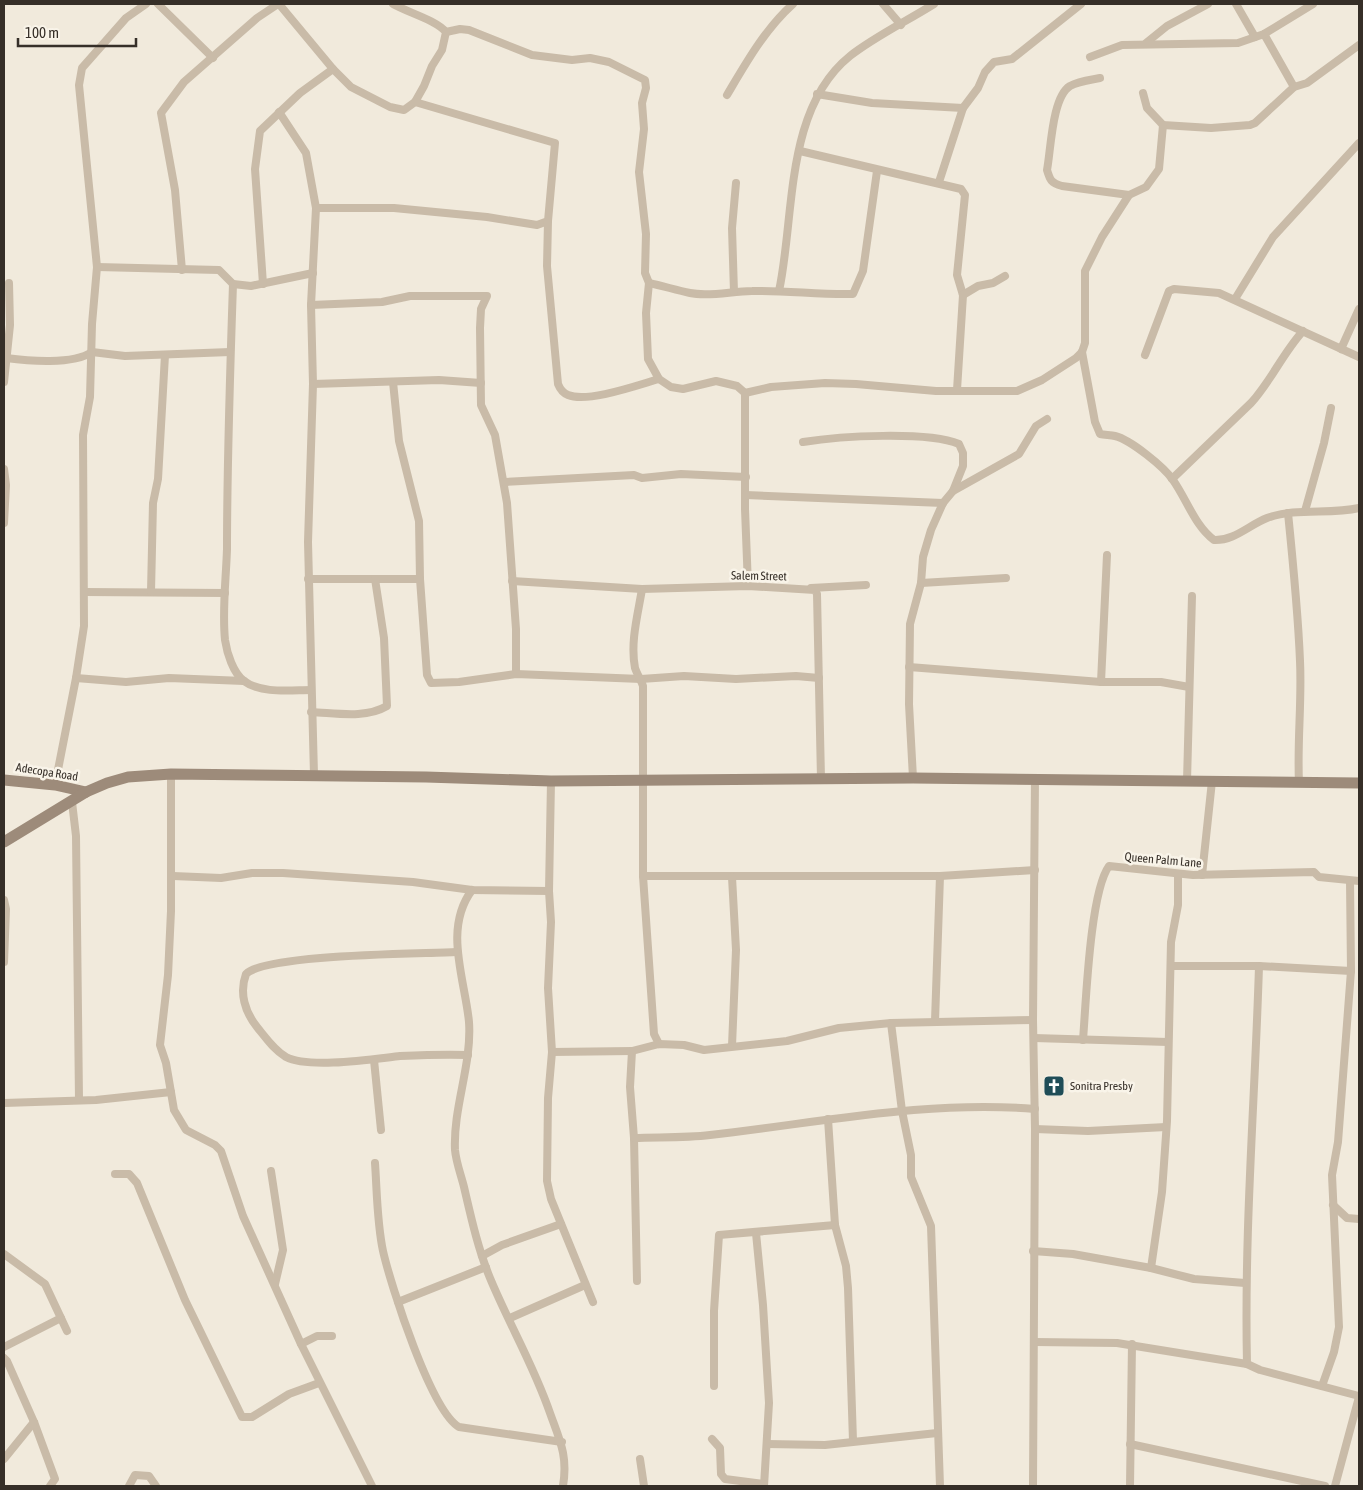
<svg xmlns="http://www.w3.org/2000/svg" width="1363" height="1490" viewBox="0 0 1363 1490" font-family="'Asap Condensed',sans-serif">
  <style>
    .lines { fill: none; stroke-linecap: round; stroke-linejoin: round }
    .street { stroke: #c9bba8; stroke-width: 8 }
    .secondary { stroke: #9d8b7a; stroke-width: 11 }
    .labels { text-anchor: middle; dominant-baseline: central; stroke-width: 5; stroke-linejoin: round; paint-order: stroke }
    .street-label { font-size: 12px; fill: #362f28; stroke: #f9f4e9 }
    .poi-label { font-size: 12px; fill: #362f28; stroke: #f9f4e9; text-anchor: start }
  </style>
  <rect width="100%" height="100%" fill="#f1eadc"/>
  <g class="lines">
    <g class="street">
      <polyline points="158,4 213,58"/>
      <path d="M279 4 333 69 351 87 390 107 404 110 415 102 424 86 432 66 442 50 446 32C436 20 409 13 393 4"/>
      <polyline points="883,4 901,25"/>
      <polyline points="1236,4 1255,37"/>
      <polyline points="446,32 460,29 469,30 532,55 572,60 590,58 609,62 645,80 646,88 642,103 644,129 639,172 646,234 645,273 649,283 646,313 648,359 659,379 671,387 683,389 716,381 737,386 745,393 745,509 748,586"/>
      <polyline points="1264,34 1294,87"/>
      <polyline points="1146,43 1167,26 1208,4"/>
      <polyline points="1090,57 1122,45 1238,43 1264,34 1313,4"/>
      <path d="M1100 78C1090 80 1079 81 1070 86 1052 97 1051 149 1047 170 1050 180 1051 183 1062 186L1129 195"/>
      <polyline points="1143,93 1147,108 1163,125 1211,128 1250,125 1255,123 1294,87 1307,83 1359,45"/>
      <polyline points="817,94 872,103 963,108 978,88 985,72 994,62 1012,59 1081,4"/>
      <path d="M727 95C746 63 765 29 793 4"/>
      <polyline points="279,112 306,153 316,208 311,305 313,384 308,542 314,775"/>
      <polyline points="800,151 961,189 965,195 957,275 963,295 957,390"/>
      <polyline points="939,182 963,108"/>
      <polyline points="316,208 394,208 487,217 537,225 548,221 555,143 415,102"/>
      <path d="M548 221 547 266 558 384C560 389 563 393 568 395 588 403 638 385 659 379"/>
      <polyline points="97,267 219,270 233,284 251,286 313,273"/>
      <polyline points="182,270 175,190 161,113 184,82 257,18 278,4"/>
      <path d="M649 283C663 286 676 290 690 293 710 297 732 291 752 291 786 290 819 295 853 294L863 271 877 171"/>
      <path d="M233 284C230 373 227 461 227 549 226 580 222 610 225 640 227 653 233 673 244 681 261 694 291 690 311 690"/>
      <polyline points="263,284 255,169 260,131 300,93 333,69"/>
      <path d="M779 291C795 217 784 109 850 56 874 37 907 21 934 4"/>
      <polyline points="734,292 732,228 736,183"/>
      <polyline points="963,295 978,286 993,283 1005,276"/>
      <polyline points="1235,299 1273,237 1359,143"/>
      <polyline points="311,305 382,302 410,296 487,296 481,309 480,328 481,405 495,435 507,503 516,629 516,674"/>
      <polyline points="1341,349 1359,309"/>
      <path d="M1082 352 1095 422 1100 434C1105 435 1111 435 1115 436 1131 440 1164 467 1173 480 1187 500 1195 526 1214 540 1234 541 1249 525 1267 518 1297 507 1329 515 1359 508"/>
      <polyline points="1145,355 1169,291 1174,289 1219,293 1359,357"/>
      <path d="M6 358C28 361 73 365 92 352L125 356 230 352"/>
      <polyline points="4,382 10,325 9,283"/>
      <polyline points="393,382 399,441 419,521 420,579 427,675 431,683 459,682 516,674 641,679 684,676 736,679 796,676 819,678"/>
      <polyline points="313,384 439,380 481,383"/>
      <polyline points="745,393 771,387 825,383 856,384 936,391 1017,391 1042,380 1076,358 1082,352 1085,343 1085,271 1102,237 1129,195 1146,187 1159,169 1163,125"/>
      <path d="M803 442C840 436 927 431 959 444L963 453V466L953 491 943 503 931 530 923 557 921 583 910 624 909 704 913 778"/>
      <polyline points="4,469 6,485 4,523"/>
      <path d="M1172 479 1251 403C1271 381 1283 353 1303 331"/>
      <polyline points="504,482 634,475 642,478 681,474 746,477"/>
      <polyline points="953,491 1019,454 1036,426 1047,419"/>
      <polyline points="746,495 943,503"/>
      <polyline points="1305,511 1324,443 1331,408"/>
      <path d="M1288 513C1293 562 1298 612 1300 661 1302 702 1297 742 1299 783"/>
      <polyline points="308,579 420,579"/>
      <polyline points="512,581 642,589 748,586 815,590 817,594 821,779"/>
      <polyline points="921,583 1006,578"/>
      <polyline points="811,588 866,585"/>
      <path d="M642 589C638 614 630 642 635 668 637 674 641 680 643 686V876L654 1034 659 1044"/>
      <polyline points="85,592 225,593"/>
      <polyline points="151,592 153,503 158,479 165,355"/>
      <polyline points="909,667 1101,682 1161,682 1189,687"/>
      <polyline points="76,678 126,682 169,678 244,681"/>
      <polyline points="1101,682 1107,555"/>
      <path d="M311 712C336 713 365 719 387 706L384 638 375 579"/>
      <polyline points="171,774 171,911 168,975 160,1045 166,1063 174,1110 186,1130 215,1145 221,1151 243,1216 301,1344 372,1486"/>
      <polyline points="551,781 549,891 551,922 548,988 552,1052 548,1098 547,1181 551,1199 593,1302"/>
      <polyline points="1187,781 1192,596"/>
      <polyline points="55,785 76,678 84,626 83,435 90,397 92,324 97,267 79,85 82,68 126,18 146,4"/>
      <polyline points="72,802 76,836 79,1100"/>
      <polyline points="1202,875 1212,781"/>
      <polyline points="173,876 221,878 252,873 283,873 413,882 472,890 549,891"/>
      <polyline points="643,876 940,876 1035,870"/>
      <path d="M472 890C443 929 465 979 469 1022 472 1065 453 1107 455 1150 456 1162 461 1175 464 1187 471 1217 478 1249 490 1278 509 1324 534 1366 550 1413 560 1441 568 1456 563 1486"/>
      <polyline points="4,900 6,909 4,962"/>
      <path d="M456 952C420 954 266 954 246 974 239 993 245 1012 257 1027 266 1038 274 1050 286 1057 309 1069 373 1059 400 1056 422 1055 446 1054 468 1055"/>
      <polyline points="1172,966 1259,966 1351,971"/>
      <polyline points="935,1021 940,876"/>
      <polyline points="891,1023 902,1111 911,1155 911,1177 931,1226 940,1486"/>
      <polyline points="1034,1038 1168,1042"/>
      <path d="M1083 1040C1086 1003 1090 892 1109 866L1193 875 1314 872 1319 877 1359 881"/>
      <polyline points="732,1046 736,950 732,877"/>
      <polyline points="632,1051 630,1087 634,1138 637,1281"/>
      <polyline points="552,1052 632,1051 659,1044 684,1045 704,1050 787,1041 839,1028 891,1023 1033,1020"/>
      <polyline points="374,1060 381,1130"/>
      <polyline points="4,1103 96,1100 171,1092"/>
      <polyline points="828,1119 835,1225 846,1266 848,1288 853,1441"/>
      <polyline points="1035,1129 1088,1131 1166,1127"/>
      <path d="M634 1138C659 1137 685 1138 710 1135 818 1123 926 1100 1035 1109"/>
      <path d="M375 1163C377 1192 377 1223 383 1251 391 1286 431 1411 459 1427L562 1442"/>
      <polyline points="271,1171 283,1250 275,1284"/>
      <polyline points="115,1174 129,1174 137,1183 185,1300 242,1417 252,1417 289,1394 319,1383"/>
      <polyline points="1333,1205 1347,1218 1359,1219"/>
      <polyline points="756,1233 763,1305 769,1403 764,1486"/>
      <polyline points="1033,1251 1073,1254 1151,1268 1194,1279 1245,1283"/>
      <polyline points="4,1254 45,1284 67,1331"/>
      <polyline points="482,1256 502,1245 561,1224"/>
      <polyline points="1151,1268 1162,1192 1167,1121 1171,942 1178,905 1178,874"/>
      <polyline points="398,1302 486,1267"/>
      <polyline points="510,1318 585,1285"/>
      <polyline points="1035,1342 1117,1343 1247,1364 1260,1370 1359,1396"/>
      <polyline points="301,1344 317,1336 332,1336"/>
      <polyline points="4,1347 61,1318"/>
      <polyline points="4,1358 7,1361 34,1422 55,1479 50,1486"/>
      <path d="M1247 1364C1244 1231 1255 1099 1259 966"/>
      <polyline points="714,1386 714,1311 719,1235 835,1225"/>
      <polyline points="1322,1386 1334,1352 1339,1327 1332,1175 1338,1142 1351,971 1350,881"/>
      <polyline points="712,1439 720,1448 721,1474 725,1479 764,1484"/>
      <polyline points="767,1444 825,1445 937,1433"/>
      <polyline points="1130,1444 1325,1486"/>
      <polyline points="4,1459 34,1422"/>
      <polyline points="640,1459 644,1486"/>
      <polyline points="129,1486 135,1475 149,1476 156,1486"/>
      <polyline points="1033,1486 1035,1129 1033,1020 1035,778"/>
      <polyline points="1130,1486 1132,1344"/>
      <polyline points="1335,1486 1359,1397"/>
    </g>
    <g class="secondary">
      <polyline points="4,780 55,785 86,792"/>
      <polyline points="4,842 86,792 107,783 128,777 171,774 426,777 551,781 913,778 1359,783"/>
    </g>
  </g>
  <defs>
    <g id="church-square" transform="scale(1.125)"><rect x="-9" y="-9" width="18" height="18" rx="4" fill="#1f4d57" stroke="#f9f4e9"/><path d="M-1.2-6h2.4v3.5h3.3v2.4h-3.3V6h-2.4V-.1h-3.3v-2.4h3.3Z" fill="#fff"/></g>
  </defs>
  <g fill-rule="evenodd">
    <use href="#church-square" x="1054" y="1086"/>
  </g>
  <g class="labels">
    <g class="street-label">
      <text transform="translate(759 576) rotate(1)">Salem Street</text>
      <text transform="translate(47 772) rotate(9)">Adecopa Road</text>
      <text transform="translate(1163 860) rotate(5)">Queen Palm Lane</text>
    </g>
    <g class="poi-label">
      <text x="1070" y="1086">Sonitra Presby</text>
    </g>
  </g>
  <rect width="1363" height="1490" fill="none" stroke="#362f28" stroke-width="10"/>
  <path d="M18 38v8h118v-8" fill="none" stroke="#362f28" stroke-width="2.5"/>
  <text x="25" y="38" font-size="15" fill="#362f28" stroke="#f9f4e9" stroke-width="4" paint-order="stroke">100 m</text>
</svg>
